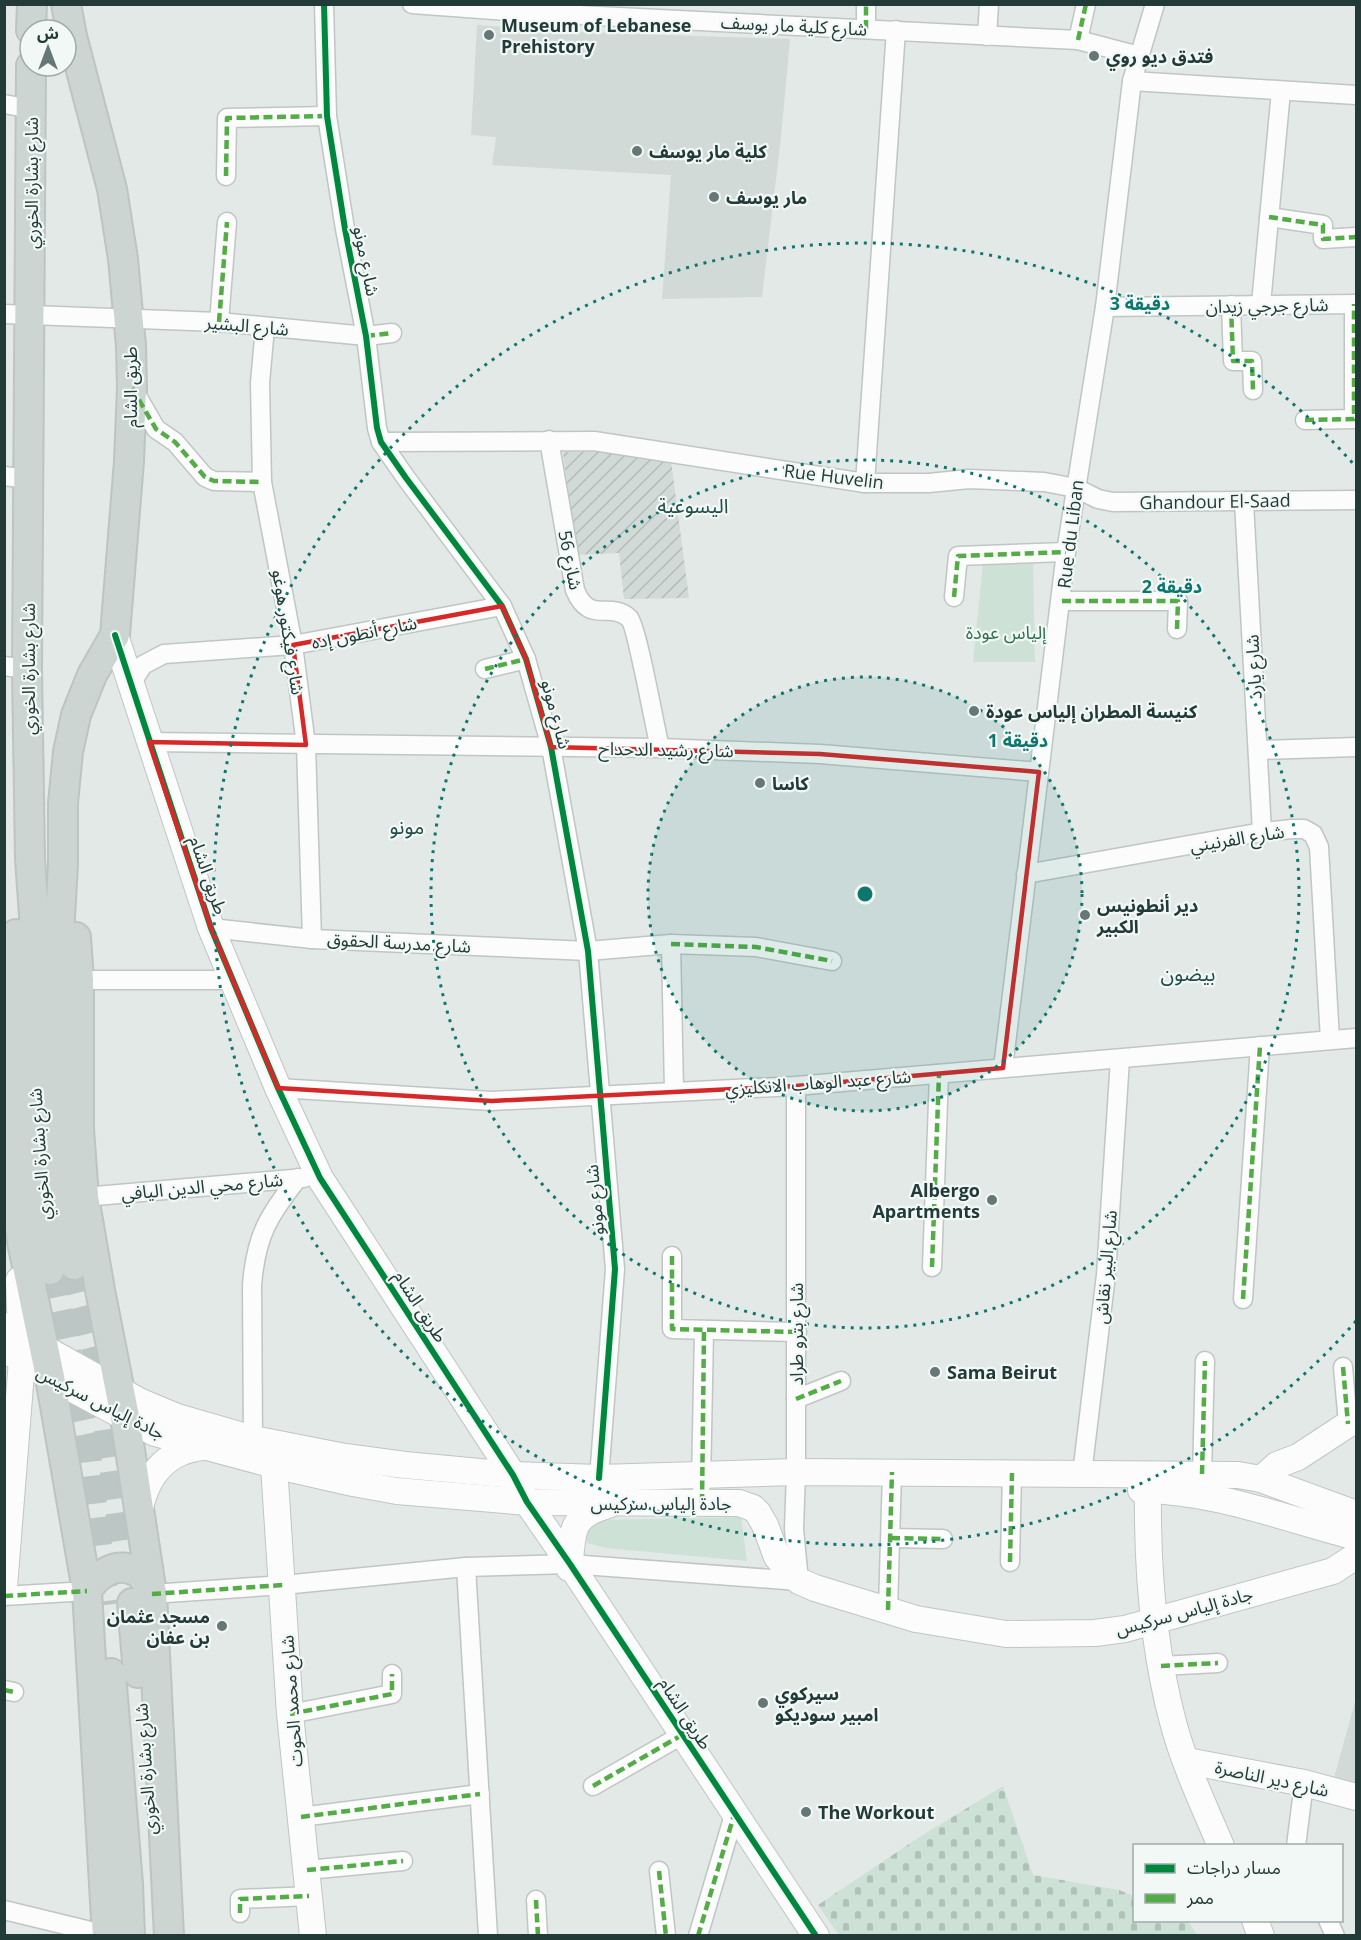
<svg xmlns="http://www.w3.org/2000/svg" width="1361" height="1940" viewBox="0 0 1361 1940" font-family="'Open Sans','Noto Sans Arabic',sans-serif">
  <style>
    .built { fill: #d1dad7 }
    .industrial { fill: url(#industrial-furrows) }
    .green { fill: #cde1d6 }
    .cemetery { fill: url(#cemetery-stones) }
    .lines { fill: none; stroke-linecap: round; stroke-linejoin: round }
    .primary-tunnel { stroke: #bcc6c4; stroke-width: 28; stroke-dasharray: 28 14; stroke-linecap: butt }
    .street-casing { stroke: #c0c6c4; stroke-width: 21 }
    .secondary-casing { stroke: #bfc6c4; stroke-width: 28 }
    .primary-casing { stroke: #bcc5c3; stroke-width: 32 }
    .street { stroke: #fbfcfb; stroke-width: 18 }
    .secondary { stroke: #fbfcfb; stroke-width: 26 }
    .primary { stroke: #cdd5d3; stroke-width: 28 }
    .quiet { stroke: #53ac46; stroke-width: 4.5; stroke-dasharray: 9 4.5; stroke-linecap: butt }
    .cycleway-casing { stroke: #f1f8f5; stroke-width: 10 }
    .cycleway { stroke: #00873e; stroke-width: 6 }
    .marked { fill: none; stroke: #d62828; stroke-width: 4.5; stroke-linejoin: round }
    .ring { fill: none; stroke: #0f766e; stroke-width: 3; stroke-dasharray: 3 6 }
    .poi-dot { fill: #667875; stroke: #f1f8f5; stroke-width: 2 }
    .labels { text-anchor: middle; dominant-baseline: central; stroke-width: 4.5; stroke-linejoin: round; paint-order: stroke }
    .poi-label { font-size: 18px; font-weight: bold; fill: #223b38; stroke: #f1f8f5; text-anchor: start }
    .street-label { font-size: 18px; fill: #223b38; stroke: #f1f8f5 }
    .park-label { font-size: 18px; fill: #2e7051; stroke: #f1f8f5 }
    .neighbourhood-label { font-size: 20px; fill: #1f4c48; stroke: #f1f8f5 }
    .centre { fill: #0f766e; stroke: #f1f8f5; stroke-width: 3 }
    .ring-label { font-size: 18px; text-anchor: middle; font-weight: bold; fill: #0f766e; stroke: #f1f8f5; stroke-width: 4.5; stroke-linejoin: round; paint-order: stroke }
  </style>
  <defs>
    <pattern id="industrial-furrows" width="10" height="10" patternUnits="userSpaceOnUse" patternTransform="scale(1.5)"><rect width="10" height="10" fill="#d1dad7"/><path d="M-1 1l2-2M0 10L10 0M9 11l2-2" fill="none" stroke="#b3bcb9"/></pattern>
    <pattern id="cemetery-stones" width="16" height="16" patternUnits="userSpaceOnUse" patternTransform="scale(1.5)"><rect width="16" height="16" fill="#cde1d6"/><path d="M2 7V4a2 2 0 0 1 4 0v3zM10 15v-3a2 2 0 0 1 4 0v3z" fill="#b0c2b8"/></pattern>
  </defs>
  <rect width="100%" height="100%" fill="#e3e9e7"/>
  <g class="built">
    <polygon points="477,25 580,32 790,39 781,137 762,297 662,299 671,175 492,165 496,137 471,135"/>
    <polygon points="1356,1698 1356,1784 1334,1778"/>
  </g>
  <polygon class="industrial" points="594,451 671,461 689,598 624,599 619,553 576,555 563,452"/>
  <g class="green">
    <polygon points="1033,559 1035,662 973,662 983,563"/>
    <polygon points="741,1517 747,1561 606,1548 587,1543 585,1527 601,1520"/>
  </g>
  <polygon class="cemetery" points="1003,1786 1033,1875 1119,1890 1134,1896 1134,1920 1188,1921 1197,1935 839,1935 818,1905 918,1838"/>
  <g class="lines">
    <g class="primary-tunnel">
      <polyline points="74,1265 98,1358 132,1603"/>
      <polyline points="50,1270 85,1437 105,1605"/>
    </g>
    <g class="street-casing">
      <g id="street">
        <polyline points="324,4 327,116 345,229 366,336 377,428 381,442 406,478 502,606 526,659 551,747 588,951 615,1269 599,1478"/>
        <polyline points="412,4 519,12 1078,40 1139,56"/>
        <polyline points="866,29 866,4"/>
        <polyline points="987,36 989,4"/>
        <polyline points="1078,40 1086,4"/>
        <polyline points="1132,81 1356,95"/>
        <polyline points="4,104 31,109"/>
        <polyline points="226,176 227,118 327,116"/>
        <polyline points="1269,217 1323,225 1323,239 1356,237"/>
        <polyline points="1261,304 1281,91"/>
        <polyline points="1231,305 1233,361 1252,361 1253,390"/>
        <polyline points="1105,307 1356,304"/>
        <polyline points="4,314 219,322 366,336 392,333"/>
        <polyline points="219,322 227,222"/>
        <polyline points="265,327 260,383 262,482 293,645 306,745 312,939"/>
        <polyline points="133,389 156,429 175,442 205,477 214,481 262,482"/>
        <polyline points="1305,420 1354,419 1354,304"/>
        <path d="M549 440 575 590C589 625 610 601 629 618 637 626 655 729 660 748"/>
        <polyline points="381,442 594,441 865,483 929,483 969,479 1044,482 1076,488 1098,499 1113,502 1356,500"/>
        <polyline points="4,476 29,479"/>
        <polyline points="865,483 896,30"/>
        <polyline points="1244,502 1262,832"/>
        <polyline points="954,597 958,556 1066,552"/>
        <polyline points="1062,601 1178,601 1177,629"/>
        <polyline points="4,666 27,669"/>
        <polyline points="485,669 526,659"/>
        <polyline points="131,684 143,665 164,654 293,645 502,606"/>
        <polyline points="149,742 660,748 820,754 1039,772"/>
        <polyline points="1258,750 1356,747"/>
        <polyline points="1026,874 1262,832 1292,829 1304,829 1313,834 1319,847 1330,1040"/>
        <polyline points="211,928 312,939 588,951 671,944 756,947 832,961"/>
        <polyline points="671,944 674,1091"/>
        <polyline points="79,980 233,980"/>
        <polyline points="1003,1068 1066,552 1105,307 1132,81 1155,4"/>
        <polyline points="278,1088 492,1101 796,1086 1356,1038"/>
        <polyline points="84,1197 304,1178"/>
        <polyline points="672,1256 672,1329 797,1332"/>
        <polyline points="932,1267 939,1074"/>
        <polyline points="1243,1299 1260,1046"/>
        <polyline points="1343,1367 1348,1424"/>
        <polyline points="796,1399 841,1381"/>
        <path d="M253 1439 252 1285C256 1236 268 1216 298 1178"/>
        <polyline points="1082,1474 1106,1275 1120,1059"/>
        <polyline points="1202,1474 1205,1361"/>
        <polyline points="701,1485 704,1331"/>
        <polyline points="891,1538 943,1539"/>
        <polyline points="1010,1562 1012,1473"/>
        <polyline points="466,1567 488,1936"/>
        <polyline points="152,1594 283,1585 466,1567 570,1564 799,1581 794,1529 796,1472 796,1086"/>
        <polyline points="4,1596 87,1591"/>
        <polyline points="888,1610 892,1472"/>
        <polyline points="1161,1666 1218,1663"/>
        <polyline points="4,1690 14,1692"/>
        <polyline points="290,1714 392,1694 392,1674"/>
        <polyline points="593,1786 682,1735"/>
        <polyline points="301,1817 480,1794"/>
        <polyline points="1296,1846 1304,1783"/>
        <polyline points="307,1870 403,1861"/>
        <polyline points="659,1871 666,1936"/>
        <polyline points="536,1900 538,1936"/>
        <polyline points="4,1910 107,1935"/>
        <polyline points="240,1913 240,1899 309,1896"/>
        <polyline points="1328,1920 1335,1936"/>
        <polyline points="698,1936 734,1815"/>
      </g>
    </g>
    <g class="secondary-casing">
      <g id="secondary">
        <polyline points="115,635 211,928 278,1088 320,1178 513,1475 527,1502 570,1564 816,1936"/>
        <polyline points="4,1326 141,1402 177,1417 253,1439 345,1457 405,1465 513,1475 599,1478 796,1472 1238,1475 1261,1479 1356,1514"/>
        <polyline points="4,1349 50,1377 155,1433 274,1465 353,1483 397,1491 527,1502 739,1503 753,1508 758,1513 765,1525 777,1557 792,1575 799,1581 815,1588 916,1619 1006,1634 1095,1633 1125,1629 1333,1571 1356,1556"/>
        <polyline points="274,1465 290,1714 313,1936"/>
        <polyline points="1261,1479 1277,1465 1298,1457 1356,1419"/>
        <path d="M1141 1490C1214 1490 1286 1519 1356 1537"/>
        <path d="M1148 1490C1147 1568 1153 1647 1173 1722 1184 1764 1204 1806 1221 1846"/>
        <path d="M139 1514C145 1477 164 1451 203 1447"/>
        <path d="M569 1568C574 1533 567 1517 608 1505"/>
        <polyline points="4,1587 22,1360 19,1280"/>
        <polyline points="1187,1761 1304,1783 1356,1797"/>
        <polyline points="1255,1920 1261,1936"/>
      </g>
    </g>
    <g class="primary-casing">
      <g id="primary">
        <polyline points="66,4 72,36 112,189 123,259 131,346 132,388 129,461 115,635 92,675 76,715 68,752 63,803 63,864 59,935 58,1122 62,1185 74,1265"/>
        <polyline points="31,30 32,4"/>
        <polyline points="31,66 27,669 30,859 35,929 34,1122 37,1185 50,1270"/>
        <polyline points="16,934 14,1188 22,1242 50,1377 87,1591 107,1936"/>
        <polyline points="76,937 79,980 79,1129 84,1197 100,1290 125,1417 152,1594 169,1936"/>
        <path d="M87 1591C96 1575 116 1561 135 1571 144 1575 148 1586 152 1594"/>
        <polyline points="132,1603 138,1673"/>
        <polyline points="111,1673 128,1884 130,1936"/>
      </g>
    </g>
    <use href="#street" class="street"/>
    <use href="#secondary" class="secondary"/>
    <use href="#primary" class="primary"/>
    <g class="quiet">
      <polyline points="866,29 866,4"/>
      <polyline points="1078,40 1086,4"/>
      <polyline points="226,176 227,118 327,116"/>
      <polyline points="1269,217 1323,225 1323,239 1356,237"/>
      <polyline points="1231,305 1233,361 1252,361 1253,390"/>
      <polyline points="219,322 227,222"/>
      <polyline points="366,336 392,333"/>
      <polyline points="132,388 156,429 175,442 205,477 214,481 262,482"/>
      <polyline points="1305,420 1354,419 1354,304"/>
      <polyline points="954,597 958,556 1066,552"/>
      <polyline points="1062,601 1178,601 1177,629"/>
      <polyline points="485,669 526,659"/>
      <polyline points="671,944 756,947 832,961"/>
      <polyline points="672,1256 672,1329 797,1332"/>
      <polyline points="932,1267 939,1074"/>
      <polyline points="1243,1299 1260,1046"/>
      <polyline points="1343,1367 1348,1424"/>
      <polyline points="796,1399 841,1381"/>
      <polyline points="1202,1474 1205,1361"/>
      <polyline points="702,1503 704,1331"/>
      <polyline points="891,1538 943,1539"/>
      <polyline points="1010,1562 1012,1473"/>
      <polyline points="152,1594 283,1585"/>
      <polyline points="4,1596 87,1591"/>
      <polyline points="888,1610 892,1472"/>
      <polyline points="1161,1666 1218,1663"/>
      <polyline points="4,1690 14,1692"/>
      <polyline points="290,1714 392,1694 392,1674"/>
      <polyline points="593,1786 682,1735"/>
      <polyline points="301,1817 480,1794"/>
      <polyline points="307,1870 403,1861"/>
      <polyline points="659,1871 666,1936"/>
      <polyline points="536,1900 538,1936"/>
      <polyline points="240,1913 240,1899 309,1896"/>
      <polyline points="698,1936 734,1815"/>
    </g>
    <g class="cycleway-casing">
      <g id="cycleway">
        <polyline points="324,4 327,116 345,229 366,336 377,428 381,442 406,478 502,606 526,659 551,747 588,951 615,1269 599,1478"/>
        <polyline points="115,635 211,928 278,1088 320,1178 513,1475 527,1502 570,1564 816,1936"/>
      </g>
    </g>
    <use href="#cycleway" class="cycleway"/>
  </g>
  <path class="marked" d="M502 606 526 659 551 747 820 754 1039 772 1003 1068 796 1086 492 1101 278 1088 211 928 149 742 306 745 293 645Z"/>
  <circle cx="865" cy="894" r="217" fill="#0f766e" fill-opacity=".12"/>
  <g class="ring">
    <circle cx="865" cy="894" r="217"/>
    <circle cx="865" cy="894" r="434"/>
    <path d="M1356 1321A651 651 0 1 1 1356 467"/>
  </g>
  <g class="poi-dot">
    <circle cx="489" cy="35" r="6"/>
    <circle cx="1094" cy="56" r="6"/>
    <circle cx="637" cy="151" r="6"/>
    <circle cx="714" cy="197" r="6"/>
    <circle cx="974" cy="711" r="6"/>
    <circle cx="760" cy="783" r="6"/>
    <circle cx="1085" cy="915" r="6"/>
    <circle cx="992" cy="1200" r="6"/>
    <circle cx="935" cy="1372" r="6"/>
    <circle cx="222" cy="1626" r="6"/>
    <circle cx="763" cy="1703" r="6"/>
    <circle cx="806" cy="1812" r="6"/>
  </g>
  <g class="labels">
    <g class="poi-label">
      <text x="501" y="25">Museum of Lebanese<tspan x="501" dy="21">Prehistory</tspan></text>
      <text x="1106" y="56">فتدق ديو روي</text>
      <text x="649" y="151">كلية مار يوسف</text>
      <text x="726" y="197">مار يوسف</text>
      <text x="986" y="711">كنيسة المطران إلياس عودة</text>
      <text x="772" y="783">كاسا</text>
      <text x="1097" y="905">دير أنطونيس<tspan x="1097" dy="21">الكبير</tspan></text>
      <text x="980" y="1190" text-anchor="end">Albergo<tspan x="980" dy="21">Apartments</tspan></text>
      <text x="947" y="1372">Sama Beirut</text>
      <text x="210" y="1616" text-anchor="end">مسجد عثمان<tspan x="210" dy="21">بن عفان</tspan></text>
      <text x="775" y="1693">سيركوي<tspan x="775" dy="21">امبير سوديكو</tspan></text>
      <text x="818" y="1812">The Workout</text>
    </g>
    <g class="street-label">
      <text transform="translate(794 25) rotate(3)">شارع كلية مار يوسف</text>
      <text transform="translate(31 183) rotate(-90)">شارع بشارة الخوري</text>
      <text transform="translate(367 261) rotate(79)">شارع مونو</text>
      <text transform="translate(1267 305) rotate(-1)">شارع جرجي زيدان</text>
      <text transform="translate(247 325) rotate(5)">شارع البشير</text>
      <text transform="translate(130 387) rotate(-90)">طريق الشام</text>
      <text transform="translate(834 476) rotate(7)">Rue Huvelin</text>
      <text transform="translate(1215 501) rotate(-1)">Ghandour El-Saad</text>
      <text transform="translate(1070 534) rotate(-83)">Rue du Liban</text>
      <text transform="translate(571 560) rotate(79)">شارع 56</text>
      <text transform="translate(289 632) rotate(81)">شارع فيكتور هوغو</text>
      <text transform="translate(364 632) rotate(-11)">شارع أنطون إده</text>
      <text transform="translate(1253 667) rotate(-93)">شارع يارد</text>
      <text transform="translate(28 669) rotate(-90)">شارع بشارة الخوري</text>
      <text transform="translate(557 714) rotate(75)">شارع مونو</text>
      <text transform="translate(666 749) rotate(1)">شارع رشيد الدحداح</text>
      <text transform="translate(1237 838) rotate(-9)">شارع الفرنيني</text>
      <text transform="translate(209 875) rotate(71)">طريق الشام</text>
      <text transform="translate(399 942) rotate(3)">شارع مدرسة الحقوق</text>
      <text transform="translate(818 1082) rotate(-4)">شارع عبد الوهاب الانكليزي</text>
      <text transform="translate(39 1154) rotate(-94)">شارع بشارة الخوري</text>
      <text transform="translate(202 1186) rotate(-5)">شارع محي الدين اليافي</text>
      <text transform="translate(594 1200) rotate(-95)">شارع مونو</text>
      <text transform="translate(1105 1267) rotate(-85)">شارع البير نقاش</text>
      <text transform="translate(421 1306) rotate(57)">طريق الشام</text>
      <text transform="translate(796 1334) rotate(-90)">شارع بترو طراد</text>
      <text transform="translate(101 1402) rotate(27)">جادة إلياس سركيس</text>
      <text x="661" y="1503">جادة إلياس سركيس</text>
      <text transform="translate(1184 1611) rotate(-15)">جادة إلياس سركيس</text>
      <text transform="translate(291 1701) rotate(-94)">شارع محمد الحوت</text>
      <text transform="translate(686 1713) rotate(57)">طريق الشام</text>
      <text transform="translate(145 1769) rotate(-94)">شارع بشارة الخوري</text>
      <text transform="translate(1272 1778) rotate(12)">شارع دير الناصرة</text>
    </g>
    <g class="park-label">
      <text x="1006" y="632">إلياس عودة</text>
    </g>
    <g class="neighbourhood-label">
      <text x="693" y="505">اليسوعية</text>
      <text x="407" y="826">مونو</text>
      <text x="1188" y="973">بيضون</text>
    </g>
  </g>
  <circle cx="865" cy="894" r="9" class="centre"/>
  <g class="ring-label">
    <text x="1140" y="310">3 دقيقة</text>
    <text x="1172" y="593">2 دقيقة</text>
    <text x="1018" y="747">1 دقيقة</text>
  </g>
  <rect width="1361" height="1940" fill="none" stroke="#223b38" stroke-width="12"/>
  <rect x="1133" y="1844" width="210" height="78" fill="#f1f8f5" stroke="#9eaca9" stroke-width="1.5"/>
  <rect x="1145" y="1864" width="30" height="9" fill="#00873e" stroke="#9eaca9" stroke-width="1.5"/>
  <text x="1187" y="1874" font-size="18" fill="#223b38">مسار دراجات</text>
  <rect x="1145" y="1894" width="30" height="9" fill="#53ac46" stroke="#9eaca9" stroke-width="1.5"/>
  <text x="1187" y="1904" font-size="18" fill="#223b38">ممر</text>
  <g transform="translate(48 48)"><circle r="28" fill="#f1f8f5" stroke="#9eaca9" stroke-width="1.5"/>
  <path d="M0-4.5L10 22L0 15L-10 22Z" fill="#667875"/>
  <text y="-9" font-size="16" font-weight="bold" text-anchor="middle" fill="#223b38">ش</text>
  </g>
</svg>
